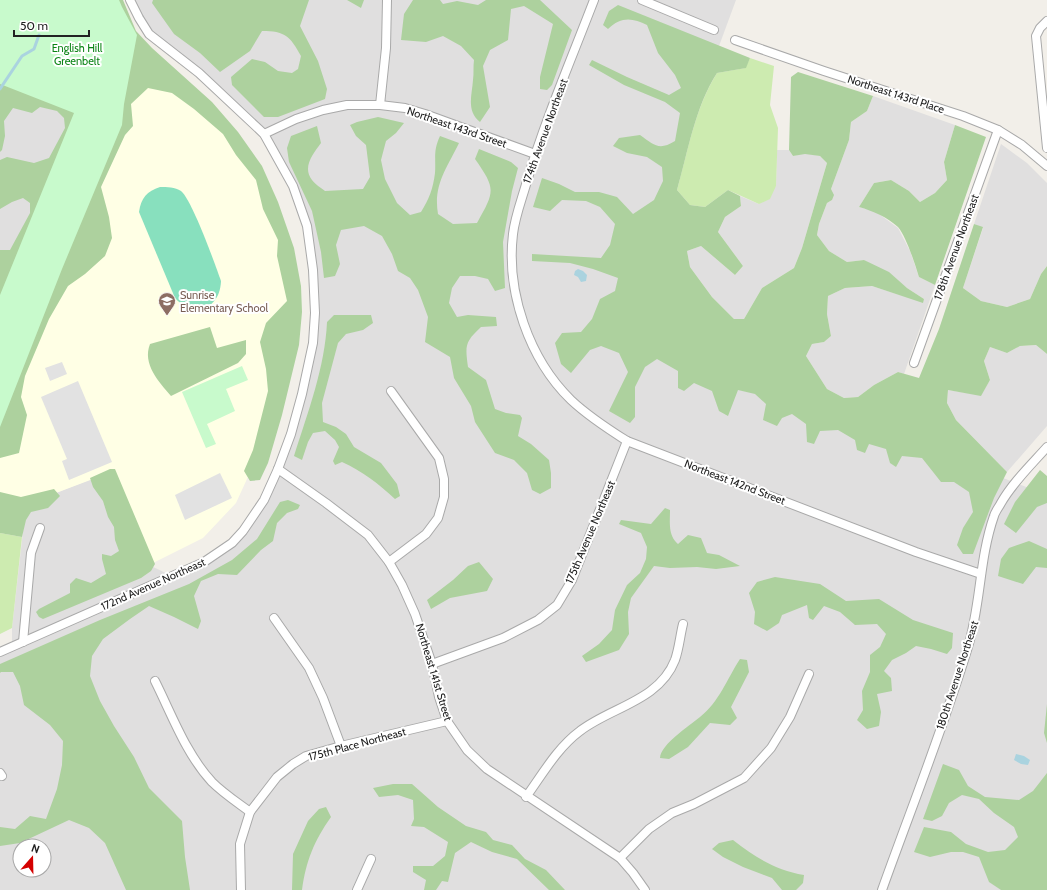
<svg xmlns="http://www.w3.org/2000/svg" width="1047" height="890" viewBox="0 0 1047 890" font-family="Cabin,sans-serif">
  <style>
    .residential { fill: #e0dfdf; fill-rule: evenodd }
    .education { fill: #ffffe5 }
    .grass { fill: #cdebb0 }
    .forest { fill: #add19e }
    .park { fill: #c8facc }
    .pitch { fill: #88e0be }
    .parking { fill: #e2e2e2 }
    .water { fill: #aad3df }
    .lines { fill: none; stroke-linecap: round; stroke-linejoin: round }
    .stream { stroke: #aad3df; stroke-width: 3 }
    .minor-casing { stroke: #a9a9a9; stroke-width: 10 }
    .minor { stroke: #fff; stroke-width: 8 }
    .labels { text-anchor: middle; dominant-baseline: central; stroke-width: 4; stroke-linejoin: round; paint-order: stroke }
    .park-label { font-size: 11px; fill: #0c8416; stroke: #fff }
    .street-label { font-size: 11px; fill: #222; stroke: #fff }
    .education-label { font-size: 11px; fill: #785e54; stroke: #fff; text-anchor: start }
  </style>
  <rect width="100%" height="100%" fill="#f2efe9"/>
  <g class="residential">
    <path d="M130 0H736L615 328 1047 495V831L1026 890H0V652L12 647V628L26 505 109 472 149 565 172 576 232 543 264 500 291 434 315 313 307 226 293 186 264 134 149 34ZM20 846H44V870H20Z"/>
    <polygon points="0,84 74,112 0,295"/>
    <polygon points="873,96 955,125 944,162 947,180 935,193 920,202 909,191 891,180 874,183 859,207 875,211 898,228 910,251 919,277 935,285 904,374 898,372 874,385 858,397 844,398 827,389 806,356 812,344 824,342 831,336 827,314 828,296 845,288 872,286 922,302 924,299 864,260 847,262 829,251 817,235 819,224 827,203 832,200 831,189 849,140 851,122 867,111"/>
    <polygon points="1001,144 1027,163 1047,183 1047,266 1041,274 1030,299 1007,307 981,301 963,288 983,228 974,224"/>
    <polygon points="777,150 789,150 793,156 805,153 820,156 827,163 802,248 794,268 762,288 744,319 734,319 712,297 690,267 687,251 701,246 735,275 743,266 718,232 725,217 741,206 740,196 759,204 776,186"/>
    <polygon points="1036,345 1047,354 1047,426 1007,472 956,420 947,403 948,390 981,395 990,380 984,361 990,347 1007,353 1020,346"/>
  </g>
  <polygon class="education" points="137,35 243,142 273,191 285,236 293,289 262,446 236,503 203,538 149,565 109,473 0,514 0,427"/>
  <g class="grass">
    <path d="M750 58 774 66 770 105 778 128 776 186 770 199 759 204 728 190 705 207 690 205 677 190C688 151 695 108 717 73L745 68Z"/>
    <polygon points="0,533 22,537 12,628 0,634"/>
  </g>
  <g class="forest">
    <polygon points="0,0 123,0 136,31 152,48 212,102 238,132 262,166 278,202 294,248 301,286 302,312 299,345 282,415 268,463 260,480 250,481 244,471 253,450 268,391 266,369 260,342 266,323 287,301 277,256 278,240 263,209 256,180 236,155 223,134 194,109 172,93 148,88 131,104 133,126 125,135 101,187 109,217 112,238 105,256 85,274 68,286 49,319 25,376 21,397 27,415 19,453 0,458 0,250 10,250 30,213 30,203 23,198 12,202 0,209 0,160 7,157 34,163 49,158 65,128 64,118 57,111 40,107 32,113 13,108 4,121 5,136 2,150 0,152"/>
    <path d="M153 0H309L300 26 318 61 327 89 325 99 278 117H264L232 85 231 77 252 59 265 62 278 71 292 73 298 69 301 56C290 36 285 31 262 31L250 51 220 72 200 53 174 34 152 3Z"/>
    <polygon points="347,0 364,0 361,8"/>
    <path d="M413 0H440L443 4 457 1 478 5 486 0H540L572 30 552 85 547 90 540 89V77L553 24 524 6 511 9 508 40 490 50 483 66 490 107 480 122C466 111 472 95 473 80 474 73 473 67 474 60L461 46 443 36 426 42 401 40 404 14Z"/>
    <path d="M618 5 750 58 746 68 717 73C695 107 688 152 677 190L690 205 705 207 728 190 740 196 741 206 725 217 718 232 743 266 735 275 701 246 687 251 690 267 712 297 734 319H744L762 288 794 268 802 248 827 163 820 156 805 154 793 156 789 150 791 77 798 72 873 96 867 111 851 122 849 140 831 189 834 195 832 200 827 203 819 224 817 235 829 251 847 262 864 260 889 272 907 288 924 299 923 303 872 286 845 288 828 296 827 314 831 336 824 342 812 344 806 356 827 389 844 398 858 397 874 385 898 372 919 378 939 329 974 224 983 227 963 288 981 301 1007 307 1030 299 1041 274 1047 266V354L1036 345 1020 346 1007 353 990 347 984 361 990 380 981 396 948 390 947 403 956 420 1007 472 994 498 973 554H963L957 545 963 528 973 512 969 492 954 482H941L922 458 902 456 896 467 890 463 886 449 869 444 865 453 857 450 855 440 838 430 820 431 814 444 807 442 806 424 792 414 782 418 777 426 763 420 766 404 755 394 738 390 728 416 719 411 712 391 694 383 684 391 678 388V371L657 359 645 367 635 387V417L630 423 609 411 628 372 619 353 601 346 590 350 571 373 561 364 555 343 562 333 581 332 592 319 600 299 615 291 618 278 593 269 570 263 532 261V254L601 258 610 245 615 224 600 207 586 201 562 200 550 211 533 207 542 178 559 184 575 192H599L617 197 633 214 654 200 663 181 662 167 647 157 627 153 613 146 619 138 640 135C654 145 659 151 675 141L680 113 665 102 624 85 589 65 592 60 627 77 669 95 681 88 675 75 658 53 647 25C633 18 621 16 608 29L603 25 609 11Z"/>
    <path d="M378 117 404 123 396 133 386 141 381 160 385 179 397 203 410 215 421 212C429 199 433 189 435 173 436 158 433 151 440 136L459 143C447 168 433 185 438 214L453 224 477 223C495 191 496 189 475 159L479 149 511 162 518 168 512 191 503 242 505 288 495 291 488 279 475 276H460L452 288 449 303 457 317 468 315 496 317 497 326 481 327C465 342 465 345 468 367L486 380 495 409 506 413 520 415 522 418 518 436 531 444 549 460 551 473V488L540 494 532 490 527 473 514 460 495 453 475 422 471 406 454 378 450 357 425 342 428 317 418 290 410 278 398 271 392 254 382 236 364 226 341 230 336 245 340 264 335 276 324 278 321 252 312 211 289 162 287 148 291 136 317 126 321 143C313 154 302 167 312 180 315 184 321 188 325 191L363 189 370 177 366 145 356 136 350 125 357 122Z"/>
    <path d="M955 125 986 137 935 285 919 277C915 264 906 236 898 227 887 217 873 211 859 207L874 183 891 180 909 191 920 202 935 193 947 180 944 162Z"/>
    <path d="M334 315H371L373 323 363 330 346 334 338 343 322 403 323 422 336 427 346 434 354 447 381 463 397 484 400 496 395 499C379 484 362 471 342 462L335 465 333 461 339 447 335 440 325 431 313 433 308 442 302 460 294 456C308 412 325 367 327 322Z"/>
    <path d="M210 327 217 348 246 340V354L238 363 171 396C159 382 142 364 150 344Z"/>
    <polygon points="110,469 115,469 155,564 151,571 141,578 43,619 39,617 36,612 39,609 70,593 70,584 76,578 91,583 106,574 102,559 102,554 111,556 119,551 115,540 114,527 108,517 103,501 93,487 90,478"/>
    <polygon points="1040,470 1047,476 1047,503 1037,507 1016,533 1004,524 1015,502"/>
    <polygon points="54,489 60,496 48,508 31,512 26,520 22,537 0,533 0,492 21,497"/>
    <polygon points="288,500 300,505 298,509 287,513 277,523 273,541 261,550 237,575 218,574 201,581 194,596 201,621 198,629 174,617 149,606 130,619 103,639 92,656 90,676 100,701 114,726 134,757 149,788 182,821 185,857 190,890 126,890 105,843 89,828 69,820 20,843 0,846 0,827 15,829 30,816 46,819 57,789 62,765 63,741 50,725 24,705 20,686 13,672 1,672 0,673 0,664 100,620 189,584 232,560 257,539 280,502"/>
    <path d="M665 508 670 510C670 523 668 535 678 544L688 535 701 538 707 553 719 555 740 566 716 569 697 567 670 568 654 566 631 598 628 612 629 634 619 650 586 662 582 656 599 644 612 630 615 610 627 585 640 573 646 559 647 547 641 533 619 524 621 520 651 524Z"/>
    <polygon points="1029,541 1047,549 1047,568 1036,567 1023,584 998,576 1001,559 1009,548"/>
    <polygon points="479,562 493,579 487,591 450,598 431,609 427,600 453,580 468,566"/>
    <polygon points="775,577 820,584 846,601 879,599 913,620 953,633 952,648 947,654 931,649 916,646 906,653 892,660 884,671 891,678 892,691 877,694 881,712 879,726 867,729 857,720 863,710 862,691 870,672 870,655 880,647 886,634 877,624 855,625 840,612 824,606 813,620 809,618 807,605 782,615 779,623 767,631 754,624 755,612 749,593 757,582"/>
    <path d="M740 659 747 660 749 672 731 707 737 718 730 725 710 723 688 747 669 759 660 758C661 744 689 726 700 717 719 702 727 679 740 659Z"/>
    <polygon points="1047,704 1047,743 1044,733"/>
    <polygon points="943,764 959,770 968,786 985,797 1019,800 1033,791 1047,773 1047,890 1001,890 989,882 979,857 963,852 951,852 930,857 914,852 924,827 951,832 966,844 988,852 1005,850 1018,837 1014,827 994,813 979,799 962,795 949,803 942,816 932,821 923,819"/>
    <polygon points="393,784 412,784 438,807 466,826 486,832 493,840 512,845 525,859 546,870 565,890 549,890 517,859 492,852 471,842 455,853 448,882 442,881 436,890 424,890 426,880 413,872 413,866 433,866 445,856 448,842 424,827 411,826 414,819 413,800 398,795 379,797 373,788"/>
    <path d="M326 807 331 817C314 841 306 861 302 890H292L293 854 308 821 319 809Z"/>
    <path d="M733 840C756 858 776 870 804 875L803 883 796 890H782L772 878 743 867 723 857 712 849 719 843Z"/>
  </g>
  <g class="park">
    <polygon points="0,0 119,0 122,7 137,35 124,104 122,125 62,269 0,427 0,295 74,113 0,84"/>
    <polygon points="242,366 248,380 226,389 235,411 207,424 216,444 206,448 182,392"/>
  </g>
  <path class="pitch" d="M160 187C167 187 175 187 181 191 192 200 215 264 221 281 220 309 194 319 175 298L139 212C141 198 147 191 160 187Z"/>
  <g class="parking">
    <polygon points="62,362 67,374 50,381 45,368"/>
    <polygon points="78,381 112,462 69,480 62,461 67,459 41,397"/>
    <polygon points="220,473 232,498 185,520 175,495"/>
  </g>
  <g class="water">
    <polygon points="578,269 583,271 587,275 586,281 581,282 578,277 574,275 575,271"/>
    <polygon points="1016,754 1024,756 1030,760 1028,765 1021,764 1014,760"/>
  </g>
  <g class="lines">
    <polyline class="stream" points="0,89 22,56 34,49 39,35"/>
    <g class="minor-casing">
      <g id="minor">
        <path d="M594 0C571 60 545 120 527 181 522 199 515 216 513 234 506 292 529 359 571 400 588 416 608 429 627 441L916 552 981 574"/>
        <polyline points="642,0 714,30"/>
        <polyline points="1047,21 1040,28 1036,36 1047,148"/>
        <polyline points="735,40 824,71 963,116 998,130 1022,145 1047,166"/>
        <polyline points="380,105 386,48 387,0"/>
        <polyline points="264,134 296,119 323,110 347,105 380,105 405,108 425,114 535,154"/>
        <polyline points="914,363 998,130"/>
        <polyline points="278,469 326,503 368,535 389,562 402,585 415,614 432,664 439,697 447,721 467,750 487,769 620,858 633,873 645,890"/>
        <polyline points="389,562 426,534 438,518 444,497 444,479 439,458 391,391"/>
        <polyline points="274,618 309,668 323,698 341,746"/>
        <polyline points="23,642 31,553 40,528"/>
        <polyline points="0,652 204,562 232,543 243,531 264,500 278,469 291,434 302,394 313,343 315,313 313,270 307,226 293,186 264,134 199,73 149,34 139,18 130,0"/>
        <polyline points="432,664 503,638 538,620 557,605 572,580 627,441"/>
        <path d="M155 681C172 715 186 754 212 782 223 793 238 803 250 812"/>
        <polyline points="0,773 2,776"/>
        <path d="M526 797C542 775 557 748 580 731 611 707 659 701 675 660 679 649 680 636 683 624"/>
        <polyline points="620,858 649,829 672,813 694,804 744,778 771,748 790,717 809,674"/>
        <polyline points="241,890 240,844 250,812 277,777 293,764 306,756 341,746 447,721"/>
        <polyline points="357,890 371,859"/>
        <path d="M882 890C911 809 943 729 968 647 981 604 979 559 994 516 995 512 999 507 1001 503 1013 482 1031 465 1047 447"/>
      </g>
    </g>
    <use href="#minor" class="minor"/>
  </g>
  <defs>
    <g id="school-pin" transform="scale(0.9)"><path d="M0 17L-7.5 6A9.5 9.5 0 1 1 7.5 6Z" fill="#8d6e63" stroke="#fff"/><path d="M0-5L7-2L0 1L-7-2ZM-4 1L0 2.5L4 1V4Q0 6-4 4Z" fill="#fff"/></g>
  </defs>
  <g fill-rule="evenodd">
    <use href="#school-pin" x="167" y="301"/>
  </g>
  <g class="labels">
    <g class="park-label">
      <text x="77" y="48">English Hill<tspan x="77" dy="13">Greenbelt</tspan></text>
    </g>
    <g class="street-label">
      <text transform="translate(896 94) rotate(18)">Northeast 143rd Place</text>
      <text transform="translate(457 127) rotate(19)">Northeast 143rd Street</text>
      <text transform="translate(545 131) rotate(-70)">174th Avenue Northeast</text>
      <text transform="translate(956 247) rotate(-70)">178th Avenue Northeast</text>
      <text transform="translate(735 482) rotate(21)">Northeast 142nd Street</text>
      <text transform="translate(590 532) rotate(-67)">175th Avenue Northeast</text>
      <text transform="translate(153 584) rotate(-24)">172nd Avenue Northeast</text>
      <text transform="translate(434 672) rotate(73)">Northeast 141st Street</text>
      <text transform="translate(957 675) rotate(-72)">180th Avenue Northeast</text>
      <text transform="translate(357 744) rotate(-15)">175th Place Northeast</text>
    </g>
    <g class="education-label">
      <text x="180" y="295">Sunrise<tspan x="180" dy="13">Elementary School</tspan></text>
    </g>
  </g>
  <g transform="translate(32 858) rotate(20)"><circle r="19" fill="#ffffff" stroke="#a7a7a7"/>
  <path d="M0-3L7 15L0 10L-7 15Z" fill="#d40000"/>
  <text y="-6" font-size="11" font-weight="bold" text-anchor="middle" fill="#222222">N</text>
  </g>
  <path d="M14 30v6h75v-6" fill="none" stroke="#222222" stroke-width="2"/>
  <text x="20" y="30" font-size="12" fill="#222222" stroke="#ffffff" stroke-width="3" paint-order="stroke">50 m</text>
</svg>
